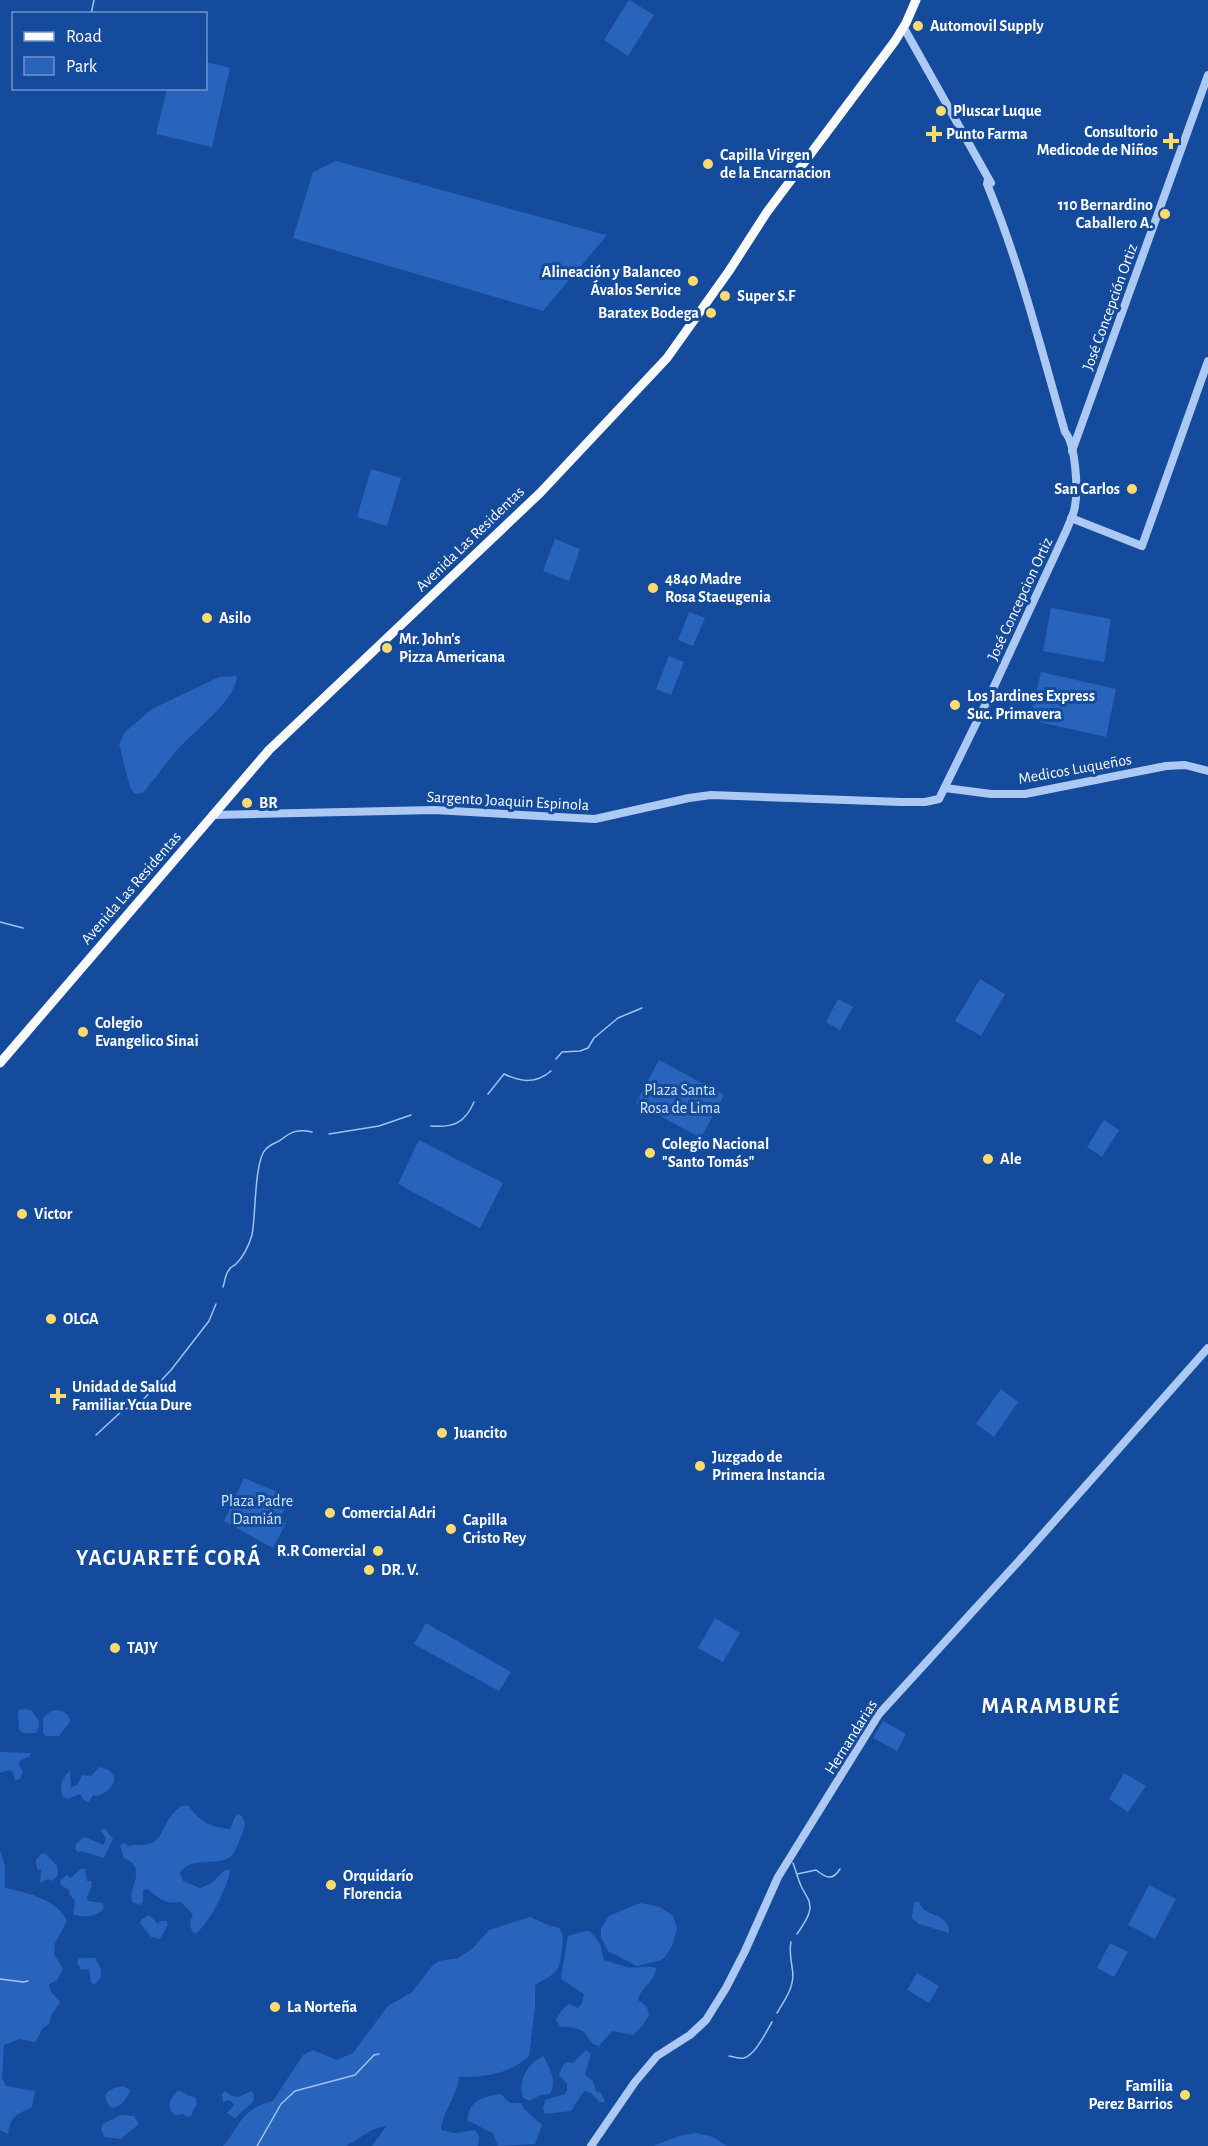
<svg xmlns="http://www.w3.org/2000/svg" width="1208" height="2146" viewBox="0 0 1208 2146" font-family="'Alegreya Sans',sans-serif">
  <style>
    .green { fill: #2864bb }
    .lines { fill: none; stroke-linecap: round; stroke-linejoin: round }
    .stream { stroke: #9ec3f6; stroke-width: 1.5 }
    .tertiary { stroke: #acc9f3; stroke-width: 8 }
    .primary { stroke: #f8faff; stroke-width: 9 }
    .poi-dot { fill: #ffdb6e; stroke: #154b9d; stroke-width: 2 }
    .labels { text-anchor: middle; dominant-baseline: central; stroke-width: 6; stroke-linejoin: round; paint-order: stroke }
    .poi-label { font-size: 16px; font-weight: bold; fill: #fff; stroke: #154b9d; text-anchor: start }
    .street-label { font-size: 16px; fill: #fff; stroke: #154b9d }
    .park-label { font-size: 16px; fill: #d4e5fd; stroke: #154b9d }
    .district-label { font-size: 22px; font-weight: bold; letter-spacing: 1.5px; fill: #fff; stroke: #154b9d }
  </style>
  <rect width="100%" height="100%" fill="#154b9d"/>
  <g class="green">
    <polygon points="629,0 654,15 628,56 604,40"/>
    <polygon points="206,62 230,68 212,147 156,134 167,89 206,88"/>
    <polygon points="336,161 606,235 607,235 543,311 293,238 313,172"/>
    <polygon points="371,469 401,478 387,526 357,517"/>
    <polygon points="555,539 580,549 569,581 543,571"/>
    <polygon points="1051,608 1111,619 1104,662 1043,651"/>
    <polygon points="689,612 705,618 693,646 678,640"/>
    <polygon points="669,656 684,662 671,695 656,689"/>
    <polygon points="1041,672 1116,689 1106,737 1030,720"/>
    <path d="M237 676C236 700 194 731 178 749 166 762 155 779 143 793L135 794 130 787 119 744 125 732 152 709 219 677Z"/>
    <polygon points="980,979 1005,994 981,1036 955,1021"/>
    <polygon points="838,999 853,1007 840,1030 826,1022"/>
    <polygon points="659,1060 724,1095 701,1138 636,1103"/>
    <polygon points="1104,1120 1119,1130 1102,1157 1087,1147"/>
    <polygon points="419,1140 503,1183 480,1228 398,1184"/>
    <polygon points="1001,1389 1018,1402 994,1437 976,1424"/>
    <polygon points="244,1478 289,1497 280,1520 286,1523 273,1548 224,1521"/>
    <polygon points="715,1618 740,1633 723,1662 698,1648"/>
    <polygon points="426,1623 511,1672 499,1691 414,1644"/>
    <polygon points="22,1709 31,1710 39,1721 38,1730 35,1733 23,1733 19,1729 18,1711"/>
    <path d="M55 1710C64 1711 69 1713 70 1722L59 1736H46L43 1733V1718L51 1711Z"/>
    <polygon points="883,1721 906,1734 897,1751 873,1738"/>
    <polygon points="0,1752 31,1753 29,1757 21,1760 18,1764 23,1771 20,1779 15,1780 13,1772 9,1770 0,1773"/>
    <path d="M100 1767C124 1773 114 1790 97 1796L93 1795 89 1802 85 1801 80 1794 67 1799 63 1797C59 1788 62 1777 70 1771L71 1788 78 1784 82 1775 91 1776Z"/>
    <polygon points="1124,1773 1146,1786 1128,1812 1109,1799"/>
    <path d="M182 1806H189C198 1821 212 1828 230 1829L235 1817 238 1814 242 1816 245 1824C244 1829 237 1848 235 1851 224 1871 191 1853 180 1873L183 1881 200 1888 212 1883 225 1870H230C229 1885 208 1926 195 1934 188 1927 190 1922 193 1914L181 1902C162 1904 162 1899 147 1889L143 1890V1902L140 1905 132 1902C128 1885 149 1869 124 1858L120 1845 125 1843 128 1846C136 1844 145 1846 152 1843 165 1837 165 1815 182 1806Z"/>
    <polygon points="104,1828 113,1839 104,1858 81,1851 78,1852 75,1849 76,1844 84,1837 104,1845 106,1838 101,1831"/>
    <path d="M0 1850 5 1866V1888C28 1893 57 1899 67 1921L55 1943 54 1954 63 1969 57 1980 49 1984 51 1992 60 2002 51 2016 50 2023 43 2028 35 2042 19 2039 4 2045 2 2077 6 2086 35 2091 32 2107C16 2115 11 2115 8 2134L0 2130Z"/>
    <polygon points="45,1853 57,1866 58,1875 52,1881 48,1879 40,1883 41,1870 37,1869 36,1860 41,1854"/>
    <path d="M80 1869H85L87 1881H91L92 1885 87 1897 88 1901 102 1903 104 1907C99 1918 83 1918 73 1914L75 1901 69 1894V1890L61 1885 60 1881 67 1875 71 1878Z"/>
    <polygon points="1149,1885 1176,1899 1155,1939 1128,1925"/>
    <path d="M914 1902H919C924 1918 950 1912 949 1933L919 1924 912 1918Z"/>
    <polygon points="640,1903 660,1907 673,1916 677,1928 672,1946 665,1957 661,1960 637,1966 608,1951 601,1937 601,1928 609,1916"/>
    <polygon points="149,1915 158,1924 161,1921 166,1921 168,1924 160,1939 151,1937 140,1923 142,1919"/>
    <path d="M530 1917 548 1925 559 1928C564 1935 563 1939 562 1947 560 1973 557 1972 535 1985V2007L529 2056C510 2074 485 2077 459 2077 457 2097 443 2110 441 2130L455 2133 475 2130 479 2136 478 2146H372L387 2125 372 2130 346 2146H223C242 2124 240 2109 273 2101L303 2055 313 2050 337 2060 353 2053 388 2006 412 1992 432 1966 439 1961 458 1958 473 1948 489 1930Z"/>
    <path d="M585 1931H590L600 1944 604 1960C611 1962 619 1965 627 1967 637 1969 647 1965 656 1968 655 1983 641 1986 638 2000L647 2007 649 2016 641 2027 633 2035 612 2031 599 2046C587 2044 590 2034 580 2030 575 2027 566 2027 560 2027L556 2019 562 2010 569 2004 578 2008 582 2003 584 1994 561 1979V1977L568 1936Z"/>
    <polygon points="1110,1943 1128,1952 1114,1977 1097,1968"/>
    <path d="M79 1958H95C101 1968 106 1977 93 1985L91 1982 89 1969 81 1970 77 1962Z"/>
    <polygon points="917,1973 939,1986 929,2003 907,1990"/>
    <polygon points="586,2050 591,2054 585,2075 593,2081 596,2091 601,2093 605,2102 600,2102 591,2093 584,2091 571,2111 545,2114 543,2109 545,2100 565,2094 567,2091 567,2084 559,2075 563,2065 566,2062 573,2063"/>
    <path d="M544 2056C549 2070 558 2079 550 2094L540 2095 530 2101 523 2098C518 2079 527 2064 544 2056Z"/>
    <path d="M123 2086 130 2090C128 2098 120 2108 111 2108 99 2093 109 2089 123 2086Z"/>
    <path d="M179 2090 187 2095 195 2097 197 2105 194 2108 191 2116 187 2117 184 2114 175 2115C165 2108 171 2096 179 2090Z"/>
    <polygon points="225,2091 232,2096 238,2097 252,2091 254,2095 253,2102 235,2118 227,2113 234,2105 230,2100 223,2102 222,2094"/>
    <path d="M501 2094 510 2103H521L524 2109 542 2125 535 2144 498 2146 493 2133C484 2130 477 2124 468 2121 467 2101 484 2096 501 2094Z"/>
    <polygon points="121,2115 134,2116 139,2124 121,2139 104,2137 101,2128 103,2124"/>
    <polygon points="696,2133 713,2137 727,2146 653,2146 679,2136"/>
  </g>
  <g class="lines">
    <g class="stream">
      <polyline points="91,14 94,0"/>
      <polyline points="0,922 23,928"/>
      <polyline points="556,1059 562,1052 580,1051 588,1048 594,1038 618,1018 642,1008"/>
      <path d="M488 1094 504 1074C521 1082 536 1084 551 1071"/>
      <path d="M431 1126C453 1128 465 1123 474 1102"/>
      <polyline points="329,1134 379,1126 411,1115"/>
      <path d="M223 1287C225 1282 225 1274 229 1270 230 1267 234 1266 236 1264 243 1257 249 1245 252 1235 256 1216 254 1160 266 1149 270 1144 277 1143 282 1139 292 1131 299 1129 312 1132"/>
      <polyline points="96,1435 123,1410 139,1404 171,1370 209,1321 216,1304"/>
      <path d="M793 1863C796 1871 798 1879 801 1886 805 1895 813 1902 809 1913 807 1920 801 1928 797 1934"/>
      <path d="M797 1874 816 1870C825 1877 832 1882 840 1869"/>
      <polyline points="0,1979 23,1982 28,1981"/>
      <path d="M777 2013C786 1998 796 1985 792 1967 791 1958 789 1951 791 1942"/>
      <path d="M729 2056C733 2057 740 2059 744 2058 756 2054 766 2032 772 2022"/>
      <polyline points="257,2146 281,2104 295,2091 355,2075 374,2055 379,2054"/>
    </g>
    <g class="tertiary">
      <polyline points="904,28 991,183"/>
      <polyline points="1072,451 1208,75"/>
      <polyline points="1071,518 1142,546 1208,361"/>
      <polyline points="945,788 991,794 1025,794 1166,766 1185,765 1208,771"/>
      <path d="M213 815 434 810 595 819 689 798 711 795 901 802H925L939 799 991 693 1067 529C1070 521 1074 514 1075 506 1078 490 1076 445 1065 432 1041 349 1020 264 987 184L988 179"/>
      <polyline points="591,2146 635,2082 657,2056 690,2035 706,2020 726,1988 745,1951 778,1877 879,1714 1027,1552 1208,1348"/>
    </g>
    <polyline class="primary" points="0,1063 269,750 540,493 667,358 729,271 767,212 895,41 906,23 916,0"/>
  </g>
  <g class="poi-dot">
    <circle cx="918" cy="26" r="6"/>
    <circle cx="941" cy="111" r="6"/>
    <path d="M931 125h6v6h6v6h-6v6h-6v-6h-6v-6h6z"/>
    <path d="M1168 132h6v6h6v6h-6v6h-6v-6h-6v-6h6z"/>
    <circle cx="708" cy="164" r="6"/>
    <circle cx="1165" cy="214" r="6"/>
    <circle cx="693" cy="281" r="6"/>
    <circle cx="725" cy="296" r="6"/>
    <circle cx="711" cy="313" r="6"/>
    <circle cx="1132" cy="489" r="6"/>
    <circle cx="653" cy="588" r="6"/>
    <circle cx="207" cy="618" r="6"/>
    <circle cx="387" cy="648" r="6"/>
    <circle cx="955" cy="705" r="6"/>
    <circle cx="247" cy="803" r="6"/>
    <circle cx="83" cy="1032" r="6"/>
    <circle cx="650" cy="1153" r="6"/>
    <circle cx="988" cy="1159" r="6"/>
    <circle cx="22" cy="1214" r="6"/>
    <circle cx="51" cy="1319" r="6"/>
    <path d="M55 1387h6v6h6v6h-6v6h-6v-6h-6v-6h6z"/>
    <circle cx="442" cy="1433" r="6"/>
    <circle cx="700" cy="1466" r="6"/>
    <circle cx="330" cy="1513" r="6"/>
    <circle cx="451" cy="1529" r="6"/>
    <circle cx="378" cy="1551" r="6"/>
    <circle cx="369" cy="1570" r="6"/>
    <circle cx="115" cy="1648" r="6"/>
    <circle cx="331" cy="1885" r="6"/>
    <circle cx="275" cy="2007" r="6"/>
    <circle cx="1185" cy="2095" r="6"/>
  </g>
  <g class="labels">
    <g class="poi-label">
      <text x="930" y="26">Automovil Supply</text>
      <text x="953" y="111">Pluscar Luque</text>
      <text x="1158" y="132" text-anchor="end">Consultorio<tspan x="1158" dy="18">Medicode de Niños</tspan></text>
      <text x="946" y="134">Punto Farma</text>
      <text x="720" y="155">Capilla Virgen<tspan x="720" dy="18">de la Encarnacion</tspan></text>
      <text x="1153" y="205" text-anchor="end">110 Bernardino<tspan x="1153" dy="18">Caballero A.</tspan></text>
      <text x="681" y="272" text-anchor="end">Alineación y Balanceo<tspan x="681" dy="18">Ávalos Service</tspan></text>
      <text x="737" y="296">Super S.F</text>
      <text x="699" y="313" text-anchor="end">Baratex Bodega</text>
      <text x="1120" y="489" text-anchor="end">San Carlos</text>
      <text x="665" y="579">4840 Madre<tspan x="665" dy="18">Rosa Staeugenia</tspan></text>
      <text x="219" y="618">Asilo</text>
      <text x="399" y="639">Mr. John's<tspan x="399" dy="18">Pizza Americana</tspan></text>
      <text x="967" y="696">Los Jardines Express<tspan x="967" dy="18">Suc. Primavera</tspan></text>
      <text x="259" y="803">BR</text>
      <text x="95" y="1023">Colegio<tspan x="95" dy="18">Evangelico Sinai</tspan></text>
      <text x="662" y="1144">Colegio Nacional<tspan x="662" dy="18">"Santo Tomás"</tspan></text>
      <text x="1000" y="1159">Ale</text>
      <text x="34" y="1214">Victor</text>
      <text x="63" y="1319">OLGA</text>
      <text x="72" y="1387">Unidad de Salud<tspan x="72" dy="18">Familiar Ycua Dure</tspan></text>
      <text x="454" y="1433">Juancito</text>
      <text x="712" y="1457">Juzgado de<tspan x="712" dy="18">Primera Instancia</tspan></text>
      <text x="342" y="1513">Comercial Adri</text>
      <text x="463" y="1520">Capilla<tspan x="463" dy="18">Cristo Rey</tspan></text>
      <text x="366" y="1551" text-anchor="end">R.R Comercial</text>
      <text x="381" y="1570">DR. V.</text>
      <text x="127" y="1648">TAJY</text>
      <text x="343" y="1876">Orquidarío<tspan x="343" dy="18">Florencia</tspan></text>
      <text x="287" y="2007">La Norteña</text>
      <text x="1173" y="2086" text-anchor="end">Familia<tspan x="1173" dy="18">Perez Barrios</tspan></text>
    </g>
    <g class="street-label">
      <text transform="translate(1110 307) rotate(-70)">José Concepción Ortiz</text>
      <text transform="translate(470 539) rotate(-44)">Avenida Las Residentas</text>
      <text transform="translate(1020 599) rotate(-65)">José Concepcion Ortiz</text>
      <text transform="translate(1075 769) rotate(-10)">Medicos Luqueños</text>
      <text transform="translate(508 801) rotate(3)">Sargento Joaquin Espinola</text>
      <text transform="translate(131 888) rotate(-49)">Avenida Las Residentas</text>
      <text transform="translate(851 1737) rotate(-58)">Hernandarias</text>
    </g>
    <g class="park-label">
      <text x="680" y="1090">Plaza Santa<tspan x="680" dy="18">Rosa de Lima</tspan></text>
      <text x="257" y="1501">Plaza Padre<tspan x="257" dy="18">Damián</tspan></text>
    </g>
    <g class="district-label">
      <text x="169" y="1558">YAGUARETÉ CORÁ</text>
      <text x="1051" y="1706">MARAMBURÉ</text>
    </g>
  </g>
  <rect x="12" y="12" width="195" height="78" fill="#154b9d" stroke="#7393c4" stroke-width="1.5"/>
  <rect x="24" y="32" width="30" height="9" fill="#f8faff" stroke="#7393c4" stroke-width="1.5"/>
  <text x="66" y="42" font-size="18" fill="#ffffff">Road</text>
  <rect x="24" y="57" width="30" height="18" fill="#2864bb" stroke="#7393c4" stroke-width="1.5"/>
  <text x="66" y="72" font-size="18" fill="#ffffff">Park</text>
</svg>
